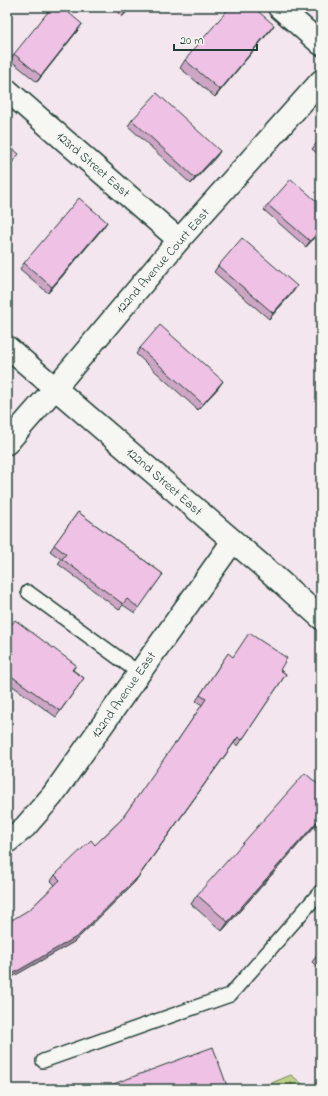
<svg xmlns="http://www.w3.org/2000/svg" width="328" height="1096" viewBox="0 0 328 1096" font-family="'Indie Flower',sans-serif">
  <style>
    .forest { fill: url(#forest-firs); stroke: #6f875e }
    .lines { fill: none; stroke-linecap: round; stroke-linejoin: round }
    .lane-casing { stroke: #1f3d34; stroke-width: 16 }
    .street-casing { stroke: #1f3d34; stroke-width: 25 }
    .secondary-casing { stroke: #1f3d34; stroke-width: 25 }
    .lane { stroke: #f6f6f2; stroke-width: 13 }
    .street { stroke: #f6f6f2; stroke-width: 22 }
    .secondary { stroke: #f6f6f2; stroke-width: 22 }
    .wall { fill: #cea6c5; stroke: #1f3d34 }
    .shaded-wall { fill: #a787a0; stroke: #1f3d34 }
    .building { fill: #efc1e5; stroke: #1f3d34 }
    .labels { text-anchor: middle; dominant-baseline: central; stroke-width: 3; stroke-linejoin: round; paint-order: stroke }
    .street-label { font-size: 13px; fill: #1f3d34; stroke: #f6f6f2 }
  </style>
  <defs>
    <pattern id="forest-firs" width="22" height="20" patternUnits="userSpaceOnUse"><rect width="22" height="20" fill="#bfd187"/><path d="M5 1l3.5 6h-7zM16 11l3.5 6h-7z" fill="#a4b475"/></pattern>
  </defs>
  <rect width="100%" height="100%" fill="#f4e6ee"/>
  <filter id="ink" filterUnits="userSpaceOnUse"><feTurbulence type="fractalNoise" baseFrequency=".025" numOctaves="2"/><feDisplacementMap in="SourceGraphic" scale="8" xChannelSelector="R" yChannelSelector="G"/><feConvolveMatrix kernelMatrix="1 2 1 2 8 2 1 2 1" color-interpolation-filters="sRGB"/></filter>
  <g filter="url(#ink)">
    <polygon class="forest" points="291,1075 309,1089 257,1089"/>
    <g class="lines">
      <g class="lane-casing">
        <g id="lane">
          <polyline points="28,592 139,673"/>
          <polyline points="43,1061 230,995 321,891"/>
        </g>
      </g>
      <g class="street-casing">
        <g id="street">
          <polyline points="279,7 321,44"/>
          <polyline points="7,90 179,240"/>
          <polyline points="7,443 55,388 179,240 321,81"/>
          <polyline points="7,842 25,827 52,796 233,541"/>
        </g>
      </g>
      <g class="secondary-casing">
        <polyline id="secondary" points="7,347 273,575 321,618"/>
      </g>
      <use href="#lane" class="lane"/>
      <use href="#street" class="street"/>
      <use href="#secondary" class="secondary"/>
    </g>
    <g class="wall">
      <polygon points="112,7 131,7 122,17"/>
      <polygon points="274,25 269,32 215,97 180,68 185,60"/>
      <polygon points="78,30 37,82 10,60 14,54"/>
      <polygon points="132,120 220,151 216,157 191,184 128,126"/>
      <polygon points="321,137 321,157 312,149"/>
      <polygon points="268,205 321,205 321,230 306,247 264,210"/>
      <polygon points="107,222 103,228 48,293 20,269 24,263"/>
      <polygon points="218,266 293,292 269,319 214,272"/>
      <polygon points="140,348 219,387 198,410 136,354"/>
      <polygon points="321,500 321,513 315,508"/>
      <polygon points="78,512 163,574 135,613 123,605 119,610 89,587 58,564 61,559 50,551"/>
      <polygon points="7,622 76,665 73,670 84,678 56,717 7,682"/>
      <polygon points="233,657 280,670 286,674 238,746 234,743 134,883 74,942 30,909 55,885 51,881 55,875 95,845 121,820 176,743 202,705 196,701 224,659"/>
      <polygon points="321,819 222,931 191,904 197,895"/>
      <polygon points="321,950 321,971 312,962"/>
    </g>
    <g class="shaded-wall">
      <polygon points="130,7 131,7 122,17 127,11"/>
      <polygon points="82,24 78,30 37,82 41,76"/>
      <polygon points="274,25 269,32 215,97 220,90"/>
      <polygon points="220,151 216,157 191,184 195,178"/>
      <polygon points="107,222 103,228 48,293 52,287"/>
      <polygon points="321,229 321,230 306,247 310,241"/>
      <polygon points="297,286 293,292 269,319 273,313"/>
      <polygon points="223,381 219,387 198,410 203,404"/>
      <polygon points="238,737 134,883 74,942 7,980 7,977"/>
      <polygon points="321,817 321,819 222,931 228,922"/>
      <polygon points="227,1086 225,1089 219,1089"/>
    </g>
    <g class="building">
      <polygon points="52,7 62,7 82,24 41,76 14,54"/>
      <polygon points="122,7 130,7 127,11"/>
      <polygon points="230,7 253,7 274,25 220,90 185,60"/>
      <polygon points="157,93 220,151 195,178 132,120"/>
      <polygon points="321,137 321,147 316,143"/>
      <polygon points="7,144 19,154 7,169"/>
      <polygon points="291,179 321,205 321,229 310,241 268,205"/>
      <polygon points="79,198 107,222 52,287 24,263"/>
      <polygon points="242,238 297,286 273,313 218,266"/>
      <polygon points="160,325 223,381 203,404 140,348"/>
      <polygon points="78,512 163,574 139,608 127,599 123,604 62,559 66,554 54,545"/>
      <polygon points="15,620 76,665 72,670 84,678 60,711 7,673 7,622 11,625"/>
      <polygon points="249,633 287,658 280,670 286,674 242,740 238,737 138,877 78,936 7,977 7,923 30,909 60,880 55,875 91,840 95,845 121,820 175,743 176,743 206,699 200,695 228,653 233,657"/>
      <polygon points="7,755 10,759 7,761"/>
      <polygon points="305,773 321,787 321,817 228,922 197,895"/>
      <polygon points="321,950 321,957 318,954"/>
      <polygon points="213,1047 227,1086 219,1089 100,1089"/>
    </g>
  </g>
  <g class="labels">
    <g class="street-label">
      <text transform="translate(93 165) rotate(41)">123rd Street East</text>
      <text transform="translate(163 261) rotate(-49)">122nd Avenue Court East</text>
      <text transform="translate(164 482) rotate(41)">122nd Street East</text>
      <text transform="translate(124 695) rotate(-55)">122nd Avenue East</text>
    </g>
  </g>
  <rect width="328" height="1096" fill="none" stroke="#f6f6f2" stroke-width="24"/>
  <rect x="12" y="12" width="304" height="1072" fill="none" stroke="#1f3d34" stroke-width="1.5" filter="url(#ink)"/>
  <path d="M174 44v6h83v-6" fill="none" stroke="#1f3d34" stroke-width="2"/>
  <text x="180" y="44" font-size="12" fill="#1f3d34" stroke="#f6f6f2" stroke-width="3" paint-order="stroke">20 m</text>
</svg>
